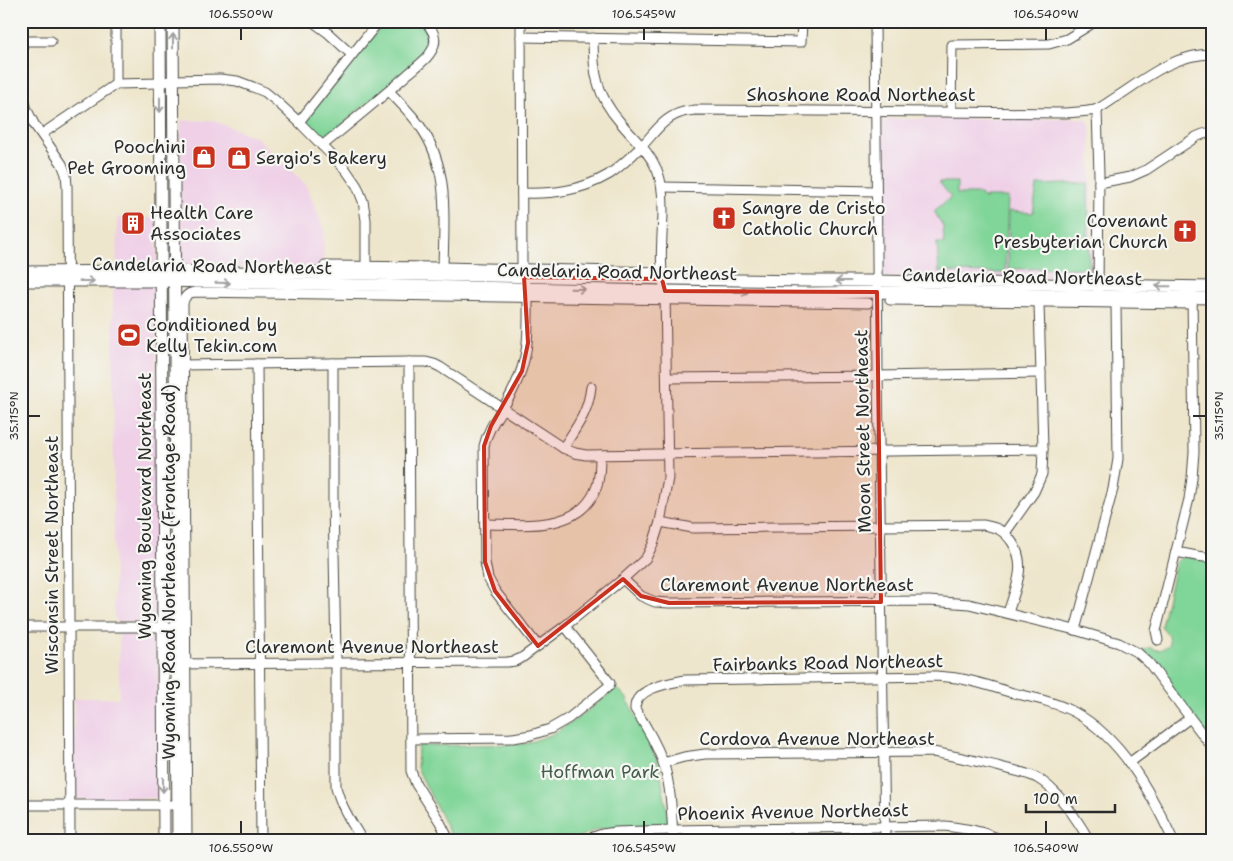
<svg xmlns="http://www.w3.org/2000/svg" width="1233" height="861" viewBox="0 0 1233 861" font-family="'Shantell Sans',sans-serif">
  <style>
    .built { fill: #efd0e7 }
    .green { fill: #80d598; stroke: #568062 }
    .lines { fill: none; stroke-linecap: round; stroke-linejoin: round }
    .minor-casing { stroke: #484743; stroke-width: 11 }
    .major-casing { stroke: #484743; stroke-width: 13 }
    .minor { stroke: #fff; stroke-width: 9 }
    .major { stroke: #fff; stroke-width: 11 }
    .oneway { stroke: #a0a0a0 }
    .marked { fill: #c8321e; fill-opacity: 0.2; stroke: #c8321e; stroke-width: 4; stroke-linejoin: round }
    .ticks { fill: none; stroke: #2b2b2b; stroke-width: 2 }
    .labels { text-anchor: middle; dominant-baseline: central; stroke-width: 4.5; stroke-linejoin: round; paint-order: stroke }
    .street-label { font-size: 18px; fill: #2b2b2b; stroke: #f6f6f2 }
    .poi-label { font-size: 18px; fill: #2b2b2b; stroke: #f6f6f2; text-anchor: start }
    .park-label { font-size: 18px; fill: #445e4c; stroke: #f6f6f2 }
    .neatline { fill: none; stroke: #2b2b2b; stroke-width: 2 }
    .ticks-label { font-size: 12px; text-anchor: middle; fill: #2b2b2b }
  </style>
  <rect width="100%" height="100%" fill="#f6f6f2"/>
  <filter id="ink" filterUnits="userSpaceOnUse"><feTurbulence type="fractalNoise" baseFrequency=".02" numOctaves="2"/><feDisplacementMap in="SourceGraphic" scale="10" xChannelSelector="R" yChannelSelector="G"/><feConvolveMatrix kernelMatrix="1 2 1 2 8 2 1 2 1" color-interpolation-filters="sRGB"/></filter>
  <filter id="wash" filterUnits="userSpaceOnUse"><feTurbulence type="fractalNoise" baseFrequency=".0096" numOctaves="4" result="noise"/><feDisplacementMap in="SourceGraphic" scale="20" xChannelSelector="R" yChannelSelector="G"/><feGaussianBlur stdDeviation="1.12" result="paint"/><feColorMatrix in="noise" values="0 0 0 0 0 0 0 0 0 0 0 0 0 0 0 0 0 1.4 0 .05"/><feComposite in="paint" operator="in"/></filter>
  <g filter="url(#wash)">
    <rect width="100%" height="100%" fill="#eee6cc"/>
    <g class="built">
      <polygon points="889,119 1086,119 1090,124 1092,280 883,277 883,123"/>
      <polygon points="181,120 214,121 256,137 306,185 324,230 323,269 181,266 180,264"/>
      <polygon points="117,218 156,218 157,262 155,266 116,268"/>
      <polygon points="118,285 155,286 156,288 158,617 154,621 116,622 116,618 114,618 113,287"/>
      <polygon points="155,631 158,632 160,794 158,798 154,798 78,799 74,797 74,698 119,698 119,632"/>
    </g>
    <g class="green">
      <path d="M386 21H419C429 31 433 37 428 51L326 138 322 139 304 123 305 119Z"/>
      <polygon points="939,182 957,182 957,194 980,194 985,200 985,197 1008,197 1005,273 939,272 937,243 944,243 943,226 934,211 951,197"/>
      <polygon points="1088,183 1089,268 1008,269 1009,211 1033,213 1037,185"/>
      <path d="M1184 557 1212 561V740L1141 650 1148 649 1150 647C1158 652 1163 650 1169 644 1169 634 1167 634 1161 626L1176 562 1180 558Z"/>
      <polygon points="617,688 626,697 659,764 669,825 598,829 572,840 453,840 417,768 418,746 525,744 553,734 577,719"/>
    </g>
  </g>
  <g filter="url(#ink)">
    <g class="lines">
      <g class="minor-casing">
        <g id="minor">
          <polyline points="22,21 23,94 27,110 34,124 62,164 66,174 67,186 70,840"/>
          <polyline points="116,21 116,84"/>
          <polyline points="312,21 327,32 352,55"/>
          <polyline points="521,21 522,268 525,281"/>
          <polyline points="875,21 878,376 885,840"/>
          <polyline points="521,37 801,42 802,21"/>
          <polyline points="23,41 51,41"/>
          <path d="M389 91C399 102 411 113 420 126 450 168 444 217 443 267"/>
          <polyline points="1097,109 1099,175 1098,291"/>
          <polyline points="951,112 952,45 1049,44 1067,39 1096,21"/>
          <polyline points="299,122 379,21"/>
          <polyline points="42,134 116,84 160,83 174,80 220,79 237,81 253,87 265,92 275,100 299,122 346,170 357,186 363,201 366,220 366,266"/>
          <path d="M322 146C351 122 380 99 408 74 417 66 431 57 434 45 437 36 431 28 425 21"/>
          <polyline points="1099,183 1130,177 1146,170 1196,137 1203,134 1212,132"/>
          <polyline points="662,187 876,191"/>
          <path d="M522 193C552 194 581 191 608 175 618 169 631 156 640 148 653 135 662 119 680 113 685 111 691 111 695 110L1065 113C1075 112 1085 112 1095 110 1103 107 1111 100 1118 96 1147 77 1175 54 1212 54"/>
          <polyline points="324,280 325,266 443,267 661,272"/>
          <path d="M527 294 528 298C528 333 530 355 514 388 505 409 489 423 484 446L485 562 488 578 495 591 538 646"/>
          <polyline points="890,300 1192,304"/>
          <polyline points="409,362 411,771 416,784 440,822 449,840"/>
          <path d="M333 363V501L336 656V787C341 807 352 823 362 840"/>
          <polyline points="257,364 261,840"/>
          <polyline points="177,365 409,362 426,362 434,364 440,367 563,448 575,453 586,455 1043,449"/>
          <polyline points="667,378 878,376 1041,373"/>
          <path d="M563 448C577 426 588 413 591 387"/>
          <path d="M660 522 693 528 983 525C997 528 1003 529 1012 542 1028 565 1015 589 1008 613"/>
          <path d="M485 524C523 524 581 533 597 486 600 476 600 466 600 455"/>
          <polyline points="1005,533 1034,492 1042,474 1043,449 1039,303"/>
          <polyline points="1176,552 1197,556 1212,558"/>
          <polyline points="623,579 641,596 655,602 669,603 929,601 969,604 1075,630 1119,643 1138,653 1149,663 1212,747"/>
          <polyline points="21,627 176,627"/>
          <polyline points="1075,630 1113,489 1118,459 1116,304"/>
          <polyline points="1158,640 1156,631 1189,499 1192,478 1194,452 1192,292"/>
          <path d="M163 664 507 662 515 661 523 657 565 626 623 579 646 558 653 544 660 522 668 478 665 291C659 266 662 240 663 215 663 200 663 185 657 170 649 151 633 138 620 122 597 96 593 72 593 38"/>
          <polyline points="411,739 513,738 531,735 550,729 569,718 609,686 610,683 565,626"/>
          <path d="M663 763 684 757 705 754 933 752C954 756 976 761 997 766 1010 770 1025 772 1037 778 1057 789 1078 821 1089 840"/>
          <polyline points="1129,763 1190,718"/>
          <polyline points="21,805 177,805"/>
          <path d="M187 840 183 304C184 296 188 293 195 292L868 303"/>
          <path d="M585 840 602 834 616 832 673 830 945 826C962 828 985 831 1001 840"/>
          <path d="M673 840C672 815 671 785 663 762 656 743 646 726 635 709 634 688 670 683 685 680L935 676C944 677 953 677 962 679 979 682 996 688 1013 693 1034 698 1055 702 1074 712 1122 738 1151 793 1173 840"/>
        </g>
      </g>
      <g class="major-casing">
        <g id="major">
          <polyline points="160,21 164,840"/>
          <polyline points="173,21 178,840"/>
          <polyline points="21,272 161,271 806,281 877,281 1212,287"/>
          <polyline points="21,281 161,281 665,291 807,293 885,292 1212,298"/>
        </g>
      </g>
      <use href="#minor" class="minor"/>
      <use href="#major" class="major"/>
    </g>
    <defs><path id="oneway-shaft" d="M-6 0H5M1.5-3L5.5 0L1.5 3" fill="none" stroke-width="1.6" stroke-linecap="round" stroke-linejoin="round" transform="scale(1.25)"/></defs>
    <g class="oneway">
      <use href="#oneway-shaft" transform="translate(173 41) rotate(-90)"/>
      <use href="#oneway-shaft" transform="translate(160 105) rotate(90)"/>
      <use href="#oneway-shaft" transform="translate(87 281)"/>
      <use href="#oneway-shaft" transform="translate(843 281) rotate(180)"/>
      <use href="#oneway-shaft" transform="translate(223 283) rotate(1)"/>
      <use href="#oneway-shaft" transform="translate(1163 286) rotate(-179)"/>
      <use href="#oneway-shaft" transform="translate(578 289) rotate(1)"/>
      <use href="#oneway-shaft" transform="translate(741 292) rotate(1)"/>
      <use href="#oneway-shaft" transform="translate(163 785) rotate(90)"/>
    </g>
  </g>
  <path class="marked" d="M524 277 662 279 665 291 877 292 881 602 669 603 641 596 623 579 538 646 495 591 485 562 484 446 491 426 522 371 528 343Z"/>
  <path class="ticks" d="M241 28V40M644 28V40M1046 28V40M28 416H40M1193 416H1206M241 821V834M644 821V834M1046 821V834"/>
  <defs>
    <g id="shop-square" transform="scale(1.25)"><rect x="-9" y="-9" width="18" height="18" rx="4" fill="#c8321e" stroke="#f6f6f2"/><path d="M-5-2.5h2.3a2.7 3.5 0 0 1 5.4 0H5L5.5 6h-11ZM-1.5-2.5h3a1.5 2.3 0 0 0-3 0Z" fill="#fff"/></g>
    <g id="church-square" transform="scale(1.25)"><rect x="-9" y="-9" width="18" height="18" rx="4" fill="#c8321e" stroke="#f6f6f2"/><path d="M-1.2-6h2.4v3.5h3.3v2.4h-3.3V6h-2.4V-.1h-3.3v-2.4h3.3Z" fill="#fff"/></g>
    <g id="building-square" transform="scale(1.25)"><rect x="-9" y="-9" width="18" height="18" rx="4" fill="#c8321e" stroke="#f6f6f2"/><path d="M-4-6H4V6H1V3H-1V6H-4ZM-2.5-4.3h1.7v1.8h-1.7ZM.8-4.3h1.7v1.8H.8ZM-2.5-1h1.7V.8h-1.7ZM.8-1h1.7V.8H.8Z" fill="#fff"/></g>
    <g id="stadium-square" transform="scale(1.25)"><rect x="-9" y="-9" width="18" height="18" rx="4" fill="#c8321e" stroke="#f6f6f2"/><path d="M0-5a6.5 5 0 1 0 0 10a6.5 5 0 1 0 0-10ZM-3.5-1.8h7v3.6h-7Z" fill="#fff"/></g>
  </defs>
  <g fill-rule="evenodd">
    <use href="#shop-square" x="204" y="157"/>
    <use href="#shop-square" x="239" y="158"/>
    <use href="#church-square" x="724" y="218"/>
    <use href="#building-square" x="133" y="223"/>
    <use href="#church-square" x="1185" y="231"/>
    <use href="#stadium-square" x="129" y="335"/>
  </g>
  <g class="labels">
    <g class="street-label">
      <text x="861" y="95">Shoshone Road Northeast</text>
      <text transform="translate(212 266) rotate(1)">Candelaria Road Northeast</text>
      <text transform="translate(617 272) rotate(1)">Candelaria Road Northeast</text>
      <text transform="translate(1022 277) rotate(1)">Candelaria Road Northeast</text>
      <text transform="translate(863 431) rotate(-91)">Moon Street Northeast</text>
      <text transform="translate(145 506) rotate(-90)">Wyoming Boulevard Northeast</text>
      <text transform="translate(52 555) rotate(-90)">Wisconsin Street Northeast</text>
      <text transform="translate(169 572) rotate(-90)">Wyoming Road Northeast (Frontage Road)</text>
      <text x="787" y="585">Claremont Avenue Northeast</text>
      <text x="372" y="647">Claremont Avenue Northeast</text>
      <text transform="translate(828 663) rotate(-1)">Fairbanks Road Northeast</text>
      <text x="817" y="739">Cordova Avenue Northeast</text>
      <text transform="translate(793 812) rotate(-1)">Phoenix Avenue Northeast</text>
    </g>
    <g class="poi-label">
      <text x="186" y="147" text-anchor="end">Poochini<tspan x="186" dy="21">Pet Grooming</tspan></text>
      <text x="256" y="158">Sergio's Bakery</text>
      <text x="742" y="208">Sangre de Cristo<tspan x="742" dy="21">Catholic Church</tspan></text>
      <text x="150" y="213">Health Care<tspan x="150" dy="21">Associates</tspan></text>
      <text x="1168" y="221" text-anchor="end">Covenant<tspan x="1168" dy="21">Presbyterian Church</tspan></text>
      <text x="146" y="325">Conditioned by<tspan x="146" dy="21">Kelly Tekin.com</tspan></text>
    </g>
    <g class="park-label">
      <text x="600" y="772">Hoffman Park</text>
    </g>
  </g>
  <rect width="1233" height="861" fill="none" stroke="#f6f6f2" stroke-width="55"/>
  <path d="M1026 804v8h89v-8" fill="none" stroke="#2b2b2b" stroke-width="2.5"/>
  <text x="1033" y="804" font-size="15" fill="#2b2b2b" stroke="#f6f6f2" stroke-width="4" paint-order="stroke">100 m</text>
  <rect x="28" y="28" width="1178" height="806" class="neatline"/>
  <g class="ticks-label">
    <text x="241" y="18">106.550°W</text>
    <text x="644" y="18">106.545°W</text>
    <text x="1046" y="18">106.540°W</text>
    <text transform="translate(14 416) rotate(-90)" y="4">35.115°N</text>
    <text transform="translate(1219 416) rotate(-90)" y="4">35.115°N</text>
    <text x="241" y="852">106.550°W</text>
    <text x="644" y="852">106.545°W</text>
    <text x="1046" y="852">106.540°W</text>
  </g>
</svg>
